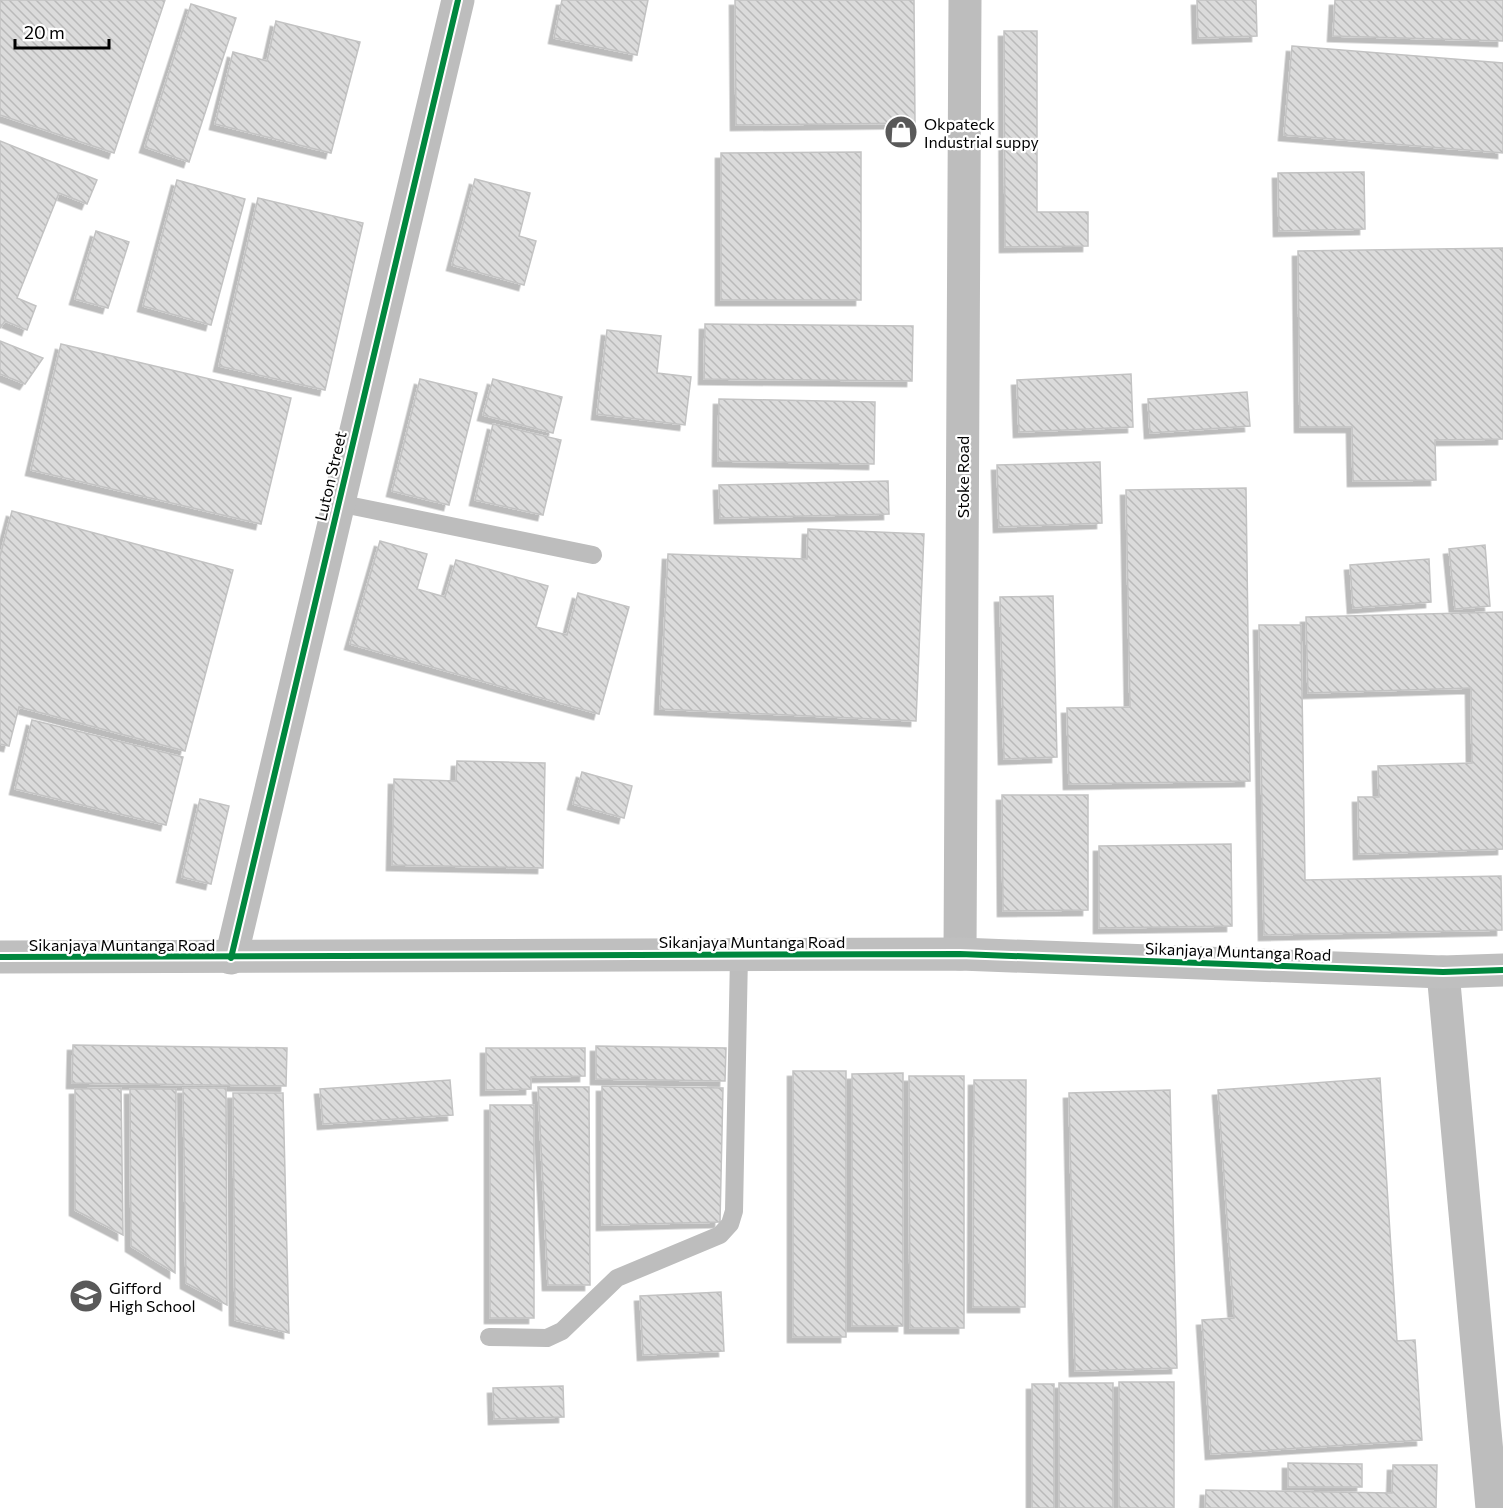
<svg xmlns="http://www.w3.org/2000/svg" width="1503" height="1508" viewBox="0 0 1503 1508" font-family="Commissioner,sans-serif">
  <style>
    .building { fill: url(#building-back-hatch); stroke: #c3c3c3; stroke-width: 1.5; filter: url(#shadow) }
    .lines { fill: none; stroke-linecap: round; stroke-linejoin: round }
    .lane { stroke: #bdbdbd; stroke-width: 18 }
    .street { stroke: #bdbdbd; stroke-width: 33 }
    .secondary { stroke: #bfbfbf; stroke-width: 33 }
    .cycleway-casing { stroke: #fff; stroke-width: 10 }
    .cycleway { stroke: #00873e; stroke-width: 6 }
    .labels { text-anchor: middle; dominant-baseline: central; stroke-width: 4.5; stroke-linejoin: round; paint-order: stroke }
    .poi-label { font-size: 16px; fill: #000; stroke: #fff; text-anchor: start }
    .street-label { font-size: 16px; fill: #000; stroke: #fff }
  </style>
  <defs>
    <pattern id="building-back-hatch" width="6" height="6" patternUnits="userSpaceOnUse" patternTransform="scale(1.5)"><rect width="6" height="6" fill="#dbdbdb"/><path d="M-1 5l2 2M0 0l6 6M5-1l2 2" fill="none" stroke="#bababa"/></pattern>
    <filter id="shadow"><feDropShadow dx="-5.5" dy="5.5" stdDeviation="0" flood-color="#0004"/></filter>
  </defs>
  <rect width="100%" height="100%" fill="#fff"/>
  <g class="building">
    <polygon points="0,0 165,0 114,153 0,115"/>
    <polygon points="562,0 648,0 637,55 554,38"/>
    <polygon points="735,0 914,0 915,123 736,125"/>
    <polygon points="1197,0 1256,0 1257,36 1198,38"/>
    <polygon points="1335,0 1503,0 1503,41 1333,36"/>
    <polygon points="191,4 236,18 189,162 145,147"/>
    <polygon points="276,21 360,42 331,153 215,124 233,52 267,61"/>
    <polygon points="1004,31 1037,31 1037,212 1088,212 1088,246 1005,247"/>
    <polygon points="1292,46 1503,63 1503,153 1284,135"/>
    <polygon points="0,141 97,180 87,204 59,193 17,298 36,306 27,330 5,321 0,328"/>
    <polygon points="861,152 861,300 721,300 721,153"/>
    <polygon points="1364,172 1365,229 1279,231 1278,173"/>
    <polygon points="475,179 530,193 519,236 536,241 524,285 452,265"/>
    <polygon points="177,180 245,199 211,325 143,306"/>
    <polygon points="258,198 363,223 325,390 219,366"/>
    <polygon points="96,231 129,242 108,308 75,299"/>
    <polygon points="1503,248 1503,439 1435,440 1436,480 1353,481 1352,427 1300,427 1298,251"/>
    <polygon points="705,324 913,326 912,381 704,379"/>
    <polygon points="607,330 661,336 657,373 691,377 685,425 597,414"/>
    <polygon points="0,341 43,358 25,384 0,374"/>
    <polygon points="61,344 291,398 261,524 31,470"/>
    <polygon points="1131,374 1133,427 1019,432 1017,380"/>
    <polygon points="420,379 477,393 449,505 392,491"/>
    <polygon points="493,379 562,397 553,433 483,415"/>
    <polygon points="1247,392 1250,426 1150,433 1148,399"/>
    <polygon points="719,399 875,402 874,464 718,461"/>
    <polygon points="493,424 561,440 543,515 475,500"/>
    <polygon points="1100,462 1102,523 999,527 997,465"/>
    <polygon points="888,481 889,514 720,518 719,485"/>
    <polygon points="1246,488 1250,781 1069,784 1067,708 1130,707 1126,490"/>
    <polygon points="12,511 233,570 185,751 19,707 9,746 0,744 0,556"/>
    <polygon points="808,529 924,534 916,721 660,709 668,554 807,559"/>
    <polygon points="380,541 427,554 417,589 445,597 456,560 548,586 536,627 567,635 578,593 629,607 599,714 350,644"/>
    <polygon points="1485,545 1490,606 1455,609 1449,549"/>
    <polygon points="1429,559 1431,602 1353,608 1350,565"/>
    <polygon points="1053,596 1057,757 1004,759 1000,597"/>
    <polygon points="1503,612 1503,849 1359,854 1358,797 1379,797 1378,766 1472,763 1471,688 1308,693 1306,617"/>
    <polygon points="1259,625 1301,625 1305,880 1501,876 1502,930 1264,935"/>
    <polygon points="32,720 183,757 166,825 15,789"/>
    <polygon points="457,761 545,763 543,868 392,865 394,779 456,781"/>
    <polygon points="582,772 632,786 624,818 573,804"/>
    <polygon points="1002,795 1088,795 1088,910 1003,911"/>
    <polygon points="200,799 229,806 211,884 182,877"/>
    <polygon points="1231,844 1232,926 1099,928 1099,846"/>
    <polygon points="73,1045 287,1048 286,1086 72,1083"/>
    <polygon points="596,1046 726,1048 725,1081 596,1079"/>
    <polygon points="486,1048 585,1048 585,1076 531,1077 531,1089 486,1090"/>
    <rect x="793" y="1071" width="53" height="266"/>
    <polygon points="903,1073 903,1326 852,1326 852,1074"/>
    <polygon points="909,1076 964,1076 964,1328 910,1328"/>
    <polygon points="1380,1078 1397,1341 1415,1340 1422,1440 1211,1454 1202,1320 1234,1318 1218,1090"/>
    <polygon points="450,1080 453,1115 323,1124 320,1089"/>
    <polygon points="974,1080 1026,1080 1025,1307 973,1307"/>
    <polygon points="602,1086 723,1088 720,1222 602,1225"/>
    <polygon points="538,1087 589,1087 590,1285 548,1285"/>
    <polygon points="121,1088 123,1235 75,1210 75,1089"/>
    <polygon points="183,1088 226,1088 227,1305 186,1283"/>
    <polygon points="130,1089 176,1089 175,1273 131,1246"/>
    <polygon points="1170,1090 1177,1368 1075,1371 1069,1093"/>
    <polygon points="233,1093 283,1093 289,1333 235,1320"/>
    <rect x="490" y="1105" width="44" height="213"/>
    <polygon points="721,1292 724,1351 643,1355 640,1296"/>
    <rect x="1119" y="1382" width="55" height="126"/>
    <rect x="1059" y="1383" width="54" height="125"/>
    <rect x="1032" y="1384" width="22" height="124"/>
    <polygon points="563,1386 564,1417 494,1419 493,1388"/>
    <polygon points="1288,1463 1362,1464 1362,1487 1288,1487"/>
    <polygon points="1393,1465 1437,1465 1436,1508 1205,1508 1206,1490 1392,1493"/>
  </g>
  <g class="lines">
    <g class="lane">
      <polyline points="338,503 593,555"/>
      <polyline points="489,1337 547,1338 562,1331 617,1278 720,1235 730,1224 734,1211 739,955"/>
    </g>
    <g class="street">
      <polyline points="960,954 965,0"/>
      <polyline points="231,958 458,0"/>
      <polyline points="1443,972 1492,1508"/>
    </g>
    <polyline class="secondary" points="0,957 960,954 1443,972 1503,970"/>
    <g class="cycleway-casing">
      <g id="cycleway">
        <polyline points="0,957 960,954 1443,972 1503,970"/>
        <polyline points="231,958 458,0"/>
      </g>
    </g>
    <use href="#cycleway" class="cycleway"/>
  </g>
  <defs>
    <g id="shop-disc" transform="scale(1.725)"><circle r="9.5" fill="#595959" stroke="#fff"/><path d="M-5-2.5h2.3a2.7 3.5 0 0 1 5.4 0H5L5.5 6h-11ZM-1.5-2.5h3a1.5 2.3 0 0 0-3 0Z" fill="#fff"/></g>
    <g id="school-disc" transform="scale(1.725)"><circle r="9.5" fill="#595959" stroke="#fff"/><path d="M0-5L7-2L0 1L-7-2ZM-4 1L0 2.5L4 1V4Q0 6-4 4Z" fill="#fff"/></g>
  </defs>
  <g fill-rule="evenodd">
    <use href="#shop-disc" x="901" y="132"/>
    <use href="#school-disc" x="86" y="1296"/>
  </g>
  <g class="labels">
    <g class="poi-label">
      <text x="924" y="123">Okpateck<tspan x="924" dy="18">Industrial suppy</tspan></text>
      <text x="109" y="1287">Gifford<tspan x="109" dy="18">High School</tspan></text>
    </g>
    <g class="street-label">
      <text transform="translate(330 476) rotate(-77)">Luton Street</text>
      <text transform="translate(962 477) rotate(-90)">Stoke Road</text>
      <text x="752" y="941">Sikanjaya Muntanga Road</text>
      <text x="122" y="944">Sikanjaya Muntanga Road</text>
      <text transform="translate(1238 951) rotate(2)">Sikanjaya Muntanga Road</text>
    </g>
  </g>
  <path d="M15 39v9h94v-9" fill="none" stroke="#000000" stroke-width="3"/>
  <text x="24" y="39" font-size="18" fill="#000000" stroke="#ffffff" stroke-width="4.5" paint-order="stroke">20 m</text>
</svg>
